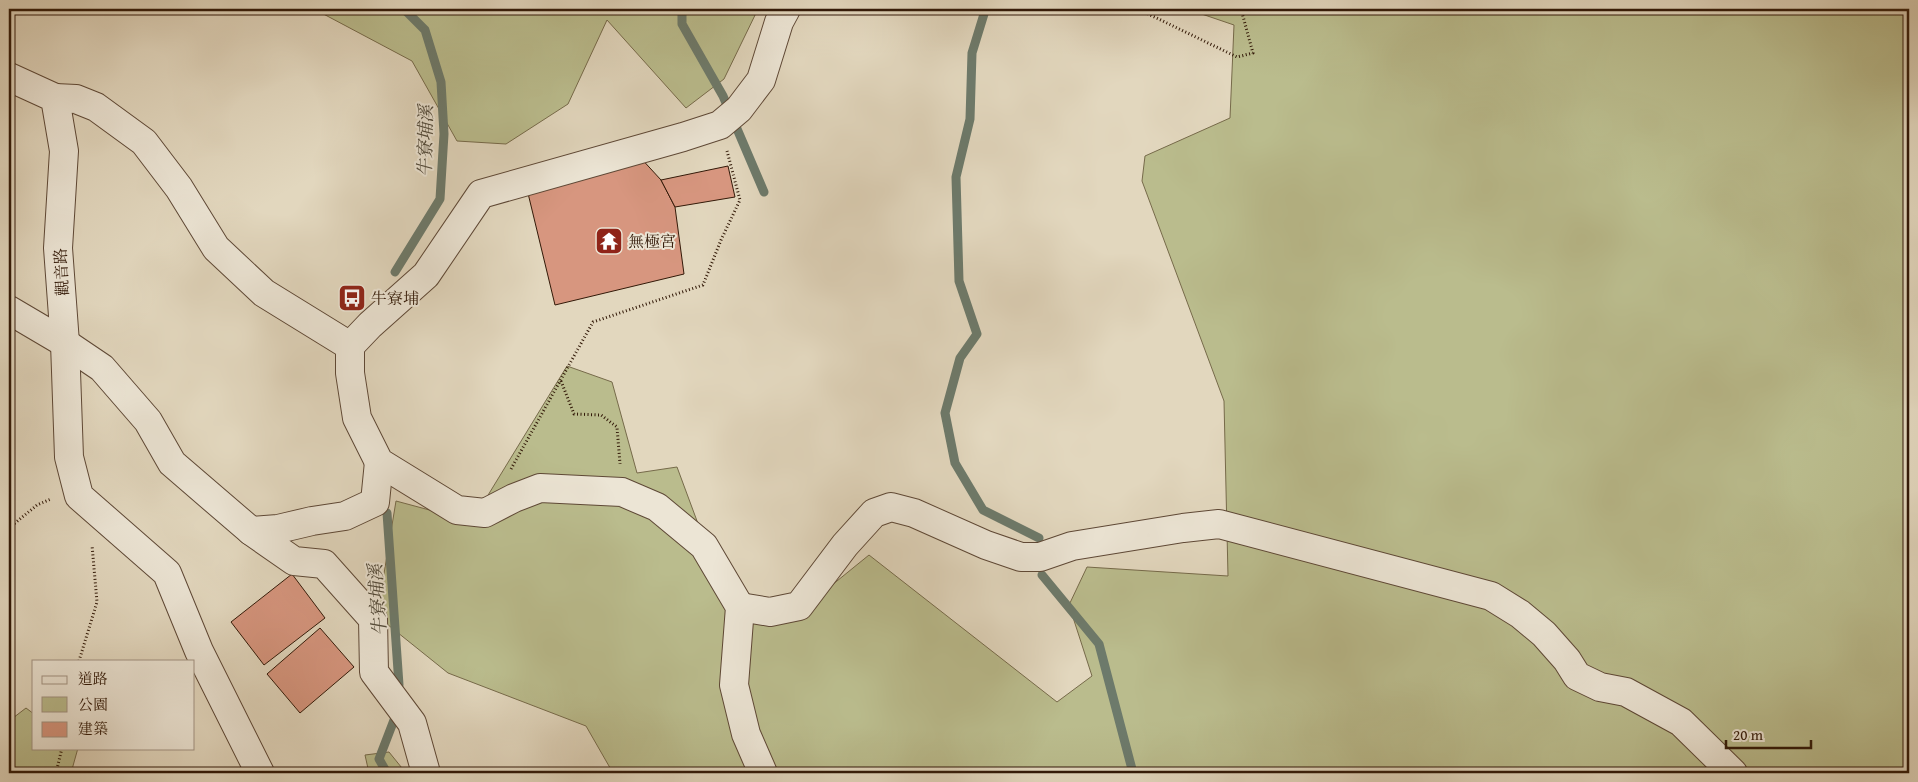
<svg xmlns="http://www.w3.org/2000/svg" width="1918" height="782" viewBox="0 0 1918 782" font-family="'Gentium Book Plus','Noto Serif TC',serif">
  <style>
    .green { fill: #babc8d; stroke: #766a4a }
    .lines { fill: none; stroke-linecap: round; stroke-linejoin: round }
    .stream { stroke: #6d7a6b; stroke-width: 9 }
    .building { fill: #d7967f; stroke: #321908 }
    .minor-casing { stroke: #5e4836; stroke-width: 30 }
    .path { stroke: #321908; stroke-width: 3; stroke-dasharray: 1 2.5; stroke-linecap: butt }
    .minor { stroke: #ece5d5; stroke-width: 28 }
    .labels { text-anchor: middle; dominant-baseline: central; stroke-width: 4; stroke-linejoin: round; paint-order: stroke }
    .poi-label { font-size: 16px; fill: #321908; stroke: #ece5d5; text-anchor: start }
    .street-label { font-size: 16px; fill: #321908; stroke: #ece5d5 }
    .water-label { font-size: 18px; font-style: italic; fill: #50493a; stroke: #ece5d5 }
  </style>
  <rect width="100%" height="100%" fill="#e2d7be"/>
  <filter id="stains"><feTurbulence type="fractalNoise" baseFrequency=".004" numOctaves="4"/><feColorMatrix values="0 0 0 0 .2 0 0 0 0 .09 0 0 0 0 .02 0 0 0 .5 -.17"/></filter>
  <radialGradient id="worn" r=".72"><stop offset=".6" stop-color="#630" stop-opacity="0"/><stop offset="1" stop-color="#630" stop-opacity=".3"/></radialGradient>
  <g class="green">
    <polygon points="314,9 758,9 724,79 686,108 607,20 568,104 506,144 457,141 412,61"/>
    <polygon points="1187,9 1909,9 1909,773 613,773 586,726 448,673 377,616 396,501 463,519 482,505 567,366 612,382 637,473 677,467 733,618 800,611 869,555 1057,702 1092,676 1069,605 1087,567 1228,576 1224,401 1142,181 1145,156 1230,118 1234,25"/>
    <polygon points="26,708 34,714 34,748 78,748 71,773 9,773 9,721"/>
    <polygon points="389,752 406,773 369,773 365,755"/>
  </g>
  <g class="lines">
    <g class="stream">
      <polyline points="682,9 682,24 723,96 764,192"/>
      <polyline points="984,14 972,53 970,119 956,177 959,281 977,334 960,358 945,413 955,463 983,510 1039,538"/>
      <polyline points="395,272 440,199 444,134 441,82 425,30 404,9"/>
      <polyline points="387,513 399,685"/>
      <polyline points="1042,575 1099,644 1133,773"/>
      <polyline points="387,773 379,759 394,720"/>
    </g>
  </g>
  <g class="building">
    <polygon points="638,155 661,180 675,207 684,274 555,305 526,185"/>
    <polygon points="728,166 735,197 675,207 661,180"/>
    <polygon points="292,574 325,618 264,665 231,622"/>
    <polygon points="320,628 354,667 300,713 267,674"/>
  </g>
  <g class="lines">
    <g class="minor-casing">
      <g id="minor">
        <polyline points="9,77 55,98 64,151 58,248 65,343 69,457 79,496 167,573 199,651 260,773"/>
        <polyline points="55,98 76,99 96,107 144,142 179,188 216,248 264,293 350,346"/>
        <polyline points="9,310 65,343 102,368 148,421 172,463 251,531 294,561 324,564 373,619 374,672 412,723 426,773"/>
        <polyline points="251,531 278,529 312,521 345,516 375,502 379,462"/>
        <polyline points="740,607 770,612 799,606 845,545 874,513 891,507 914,513 986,545 1021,557 1040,557 1072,546 1183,528 1219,524 1491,596 1520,614 1544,634 1567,660 1577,676 1600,687 1626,692 1681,722 1733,773"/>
        <polyline points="763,773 746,734 734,685 740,607 704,546 657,507 622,492 540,488 514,498 485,513 457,510 379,462 357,418 350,373 350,346 370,325 426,275 481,194 683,137 720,125 739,109 761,80 779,22 786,9"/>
      </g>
    </g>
    <g class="path">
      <polyline points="1138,9 1237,57 1253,53 1241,9"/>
      <polyline points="561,381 574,414 601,415 617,427 620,464"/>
      <polyline points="511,469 593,322 703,285 721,240 740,200 727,151"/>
      <polyline points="9,528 37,505 51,499"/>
      <polyline points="79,661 97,602 92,545"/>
      <polyline points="56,773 62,748"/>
    </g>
    <use href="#minor" class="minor"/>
  </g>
  <defs>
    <g id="temple-square" transform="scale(1.4375)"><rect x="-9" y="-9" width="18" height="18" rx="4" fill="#8f2418" stroke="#ece5d5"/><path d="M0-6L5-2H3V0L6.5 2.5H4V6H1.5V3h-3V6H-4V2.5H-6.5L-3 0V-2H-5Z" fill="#fff"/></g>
    <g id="bus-square" transform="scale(1.4375)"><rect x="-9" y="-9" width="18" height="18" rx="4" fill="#8f2418" stroke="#ece5d5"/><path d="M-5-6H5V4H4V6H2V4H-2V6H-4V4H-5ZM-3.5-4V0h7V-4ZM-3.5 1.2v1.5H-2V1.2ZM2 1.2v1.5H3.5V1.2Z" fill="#fff"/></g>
  </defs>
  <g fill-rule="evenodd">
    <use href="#temple-square" x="609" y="241"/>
    <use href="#bus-square" x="352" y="298"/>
  </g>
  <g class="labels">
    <g class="poi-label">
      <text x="628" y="241">無極宮</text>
      <text x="371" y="298">牛寮埔</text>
    </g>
    <g class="street-label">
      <text transform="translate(61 272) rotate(-93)">觀音路</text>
    </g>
    <g class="water-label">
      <text transform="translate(425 141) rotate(-89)">牛寮埔溪</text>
      <text transform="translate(377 600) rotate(-94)">牛寮埔溪</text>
    </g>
  </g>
  <rect width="1918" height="782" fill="none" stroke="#e2d7be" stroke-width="30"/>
  <rect x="10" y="10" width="1898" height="762" fill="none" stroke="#321908" stroke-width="2.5"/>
  <rect x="15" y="15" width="1888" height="752" fill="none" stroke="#321908"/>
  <rect x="32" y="660" width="162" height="90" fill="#ece5d5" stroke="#a29383"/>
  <rect x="42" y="676" width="25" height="8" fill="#ece5d5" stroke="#a29383"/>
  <text x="78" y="684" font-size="15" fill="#321908">道路</text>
  <rect x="42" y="697" width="25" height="15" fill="#babc8d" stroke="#a29383"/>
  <text x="78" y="710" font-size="15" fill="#321908">公園</text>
  <rect x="42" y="722" width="25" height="15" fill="#d7967f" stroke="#a29383"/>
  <text x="78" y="734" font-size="15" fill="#321908">建築</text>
  <path d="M1726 740v8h85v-8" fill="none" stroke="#321908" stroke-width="2.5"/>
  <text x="1733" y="740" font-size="15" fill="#321908" stroke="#ece5d5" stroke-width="4" paint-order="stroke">20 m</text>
  <rect width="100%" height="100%" filter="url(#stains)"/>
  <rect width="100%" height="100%" fill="url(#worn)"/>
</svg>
